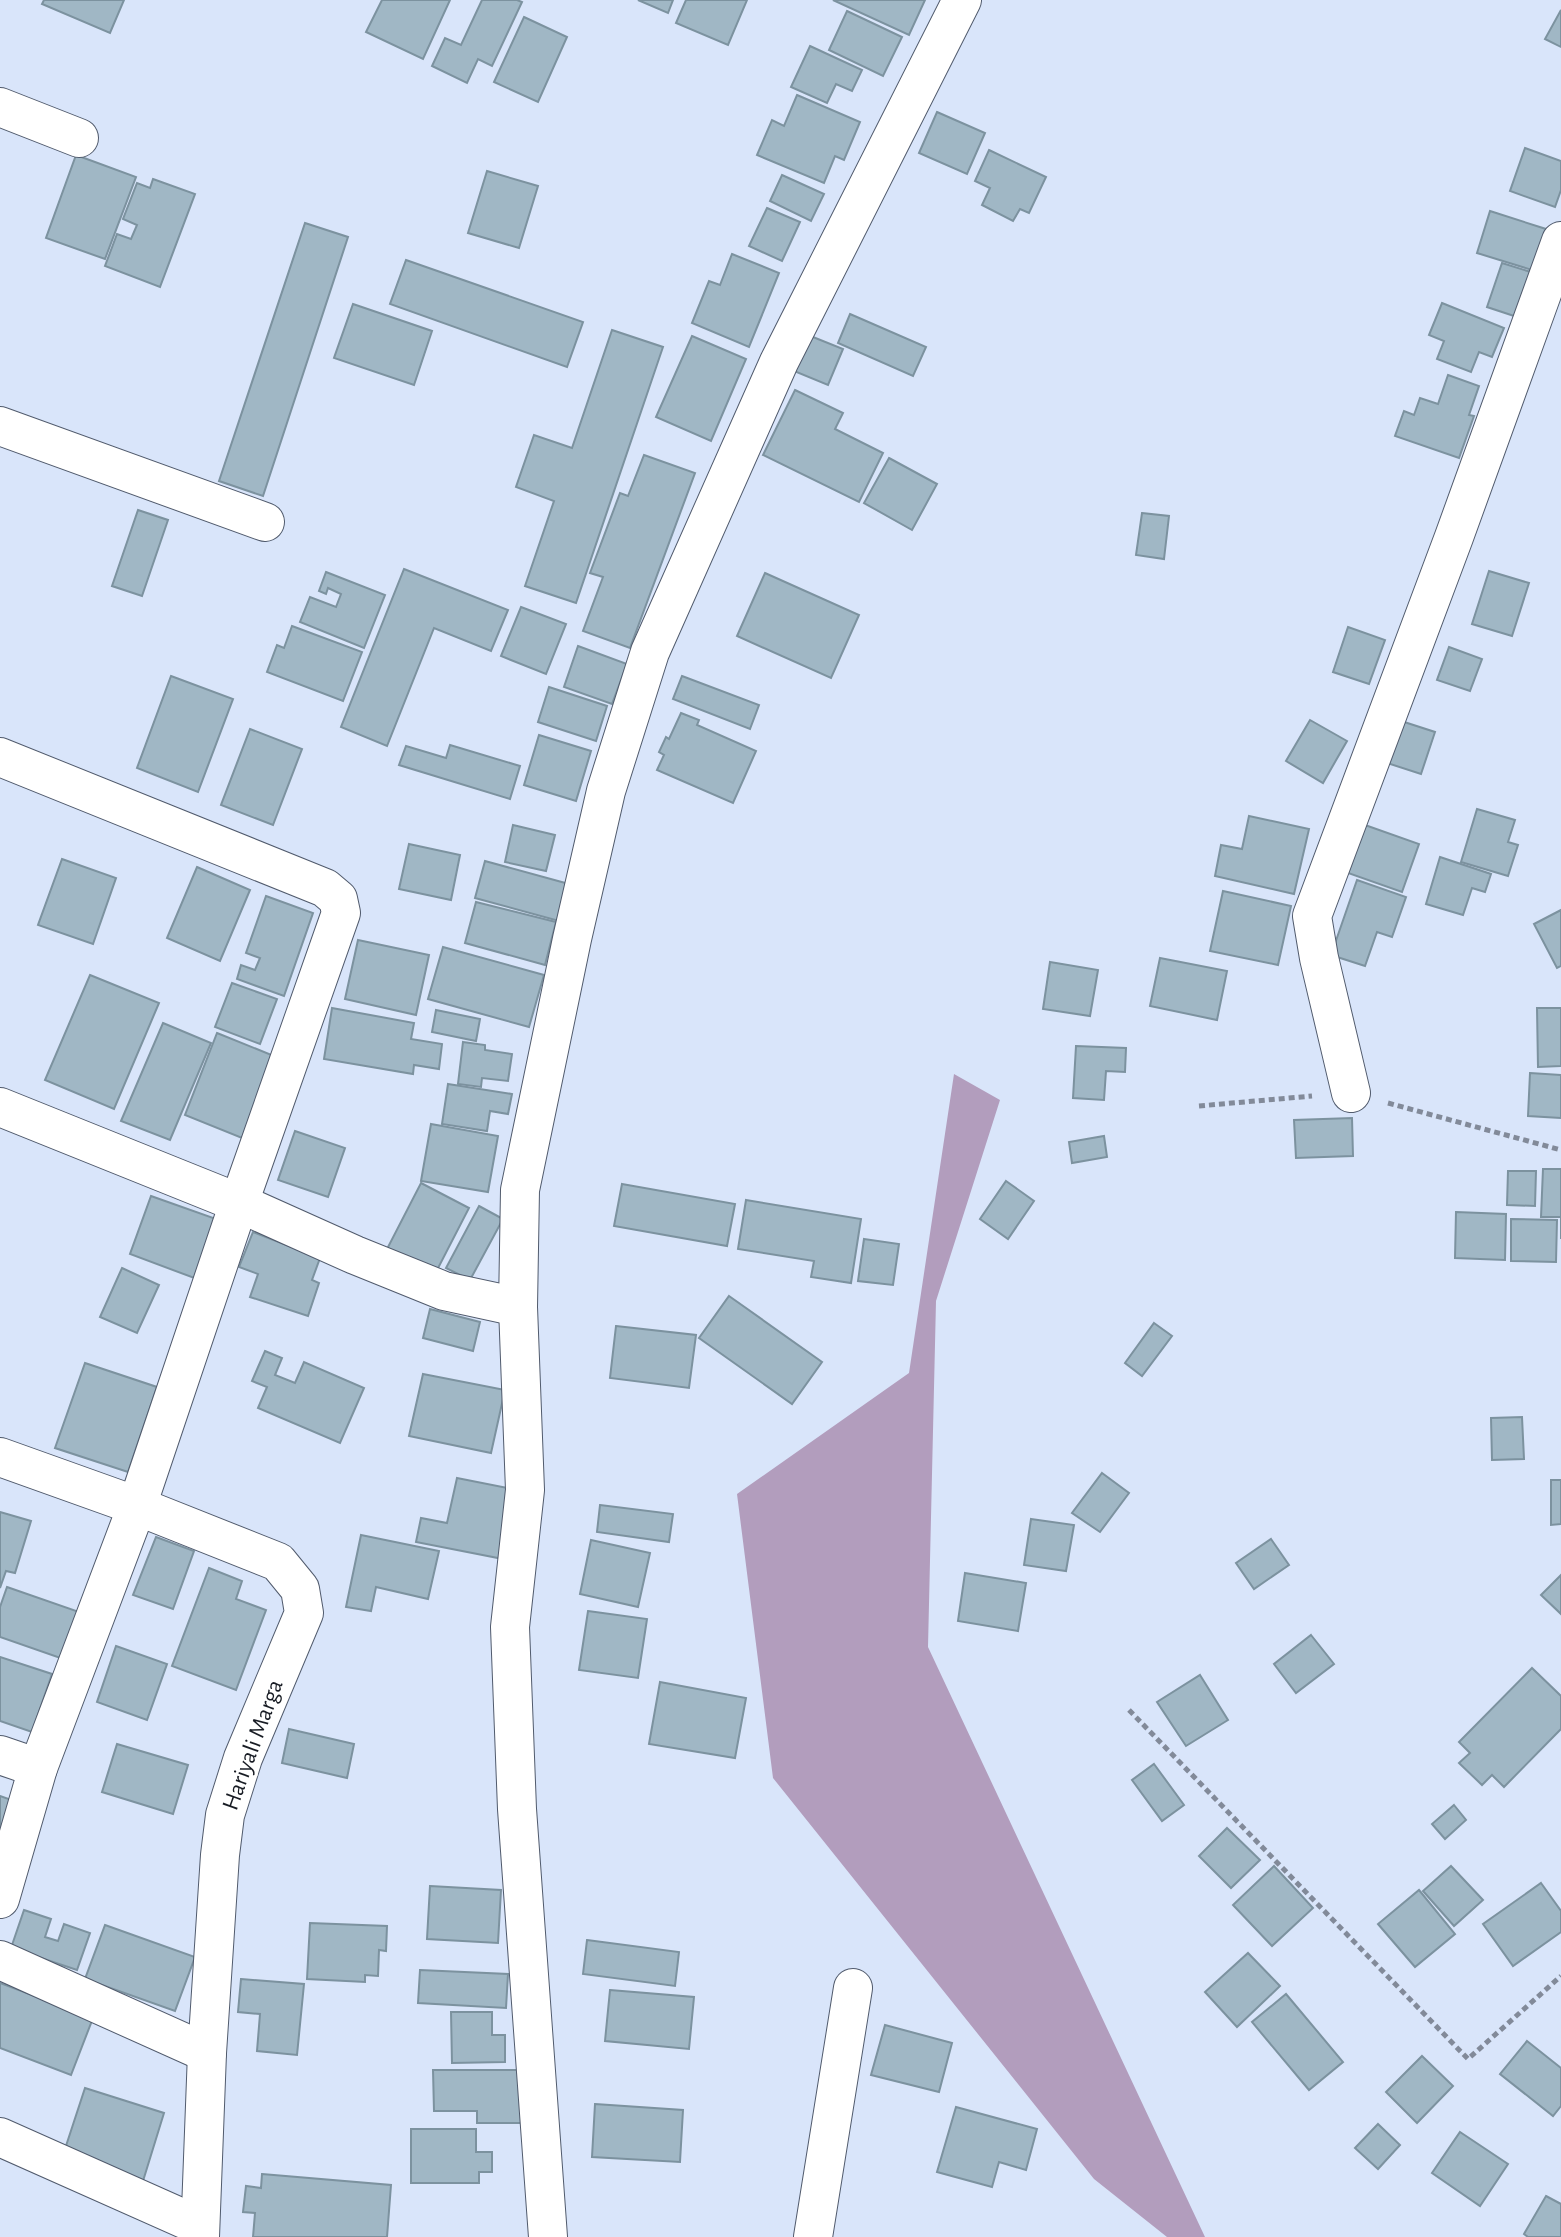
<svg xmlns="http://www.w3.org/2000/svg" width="1561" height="2237" viewBox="0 0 1561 2237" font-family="'Alegreya Sans',sans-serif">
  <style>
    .forest { fill: #b29dbd }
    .building { fill: #a0b7c5; stroke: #7c929f; stroke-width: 2 }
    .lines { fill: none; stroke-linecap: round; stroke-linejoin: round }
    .street-casing { stroke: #515b6d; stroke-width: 40 }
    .path { stroke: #828a99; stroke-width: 5; stroke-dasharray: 6 4; stroke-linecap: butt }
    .street { stroke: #fff; stroke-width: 38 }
    .labels { text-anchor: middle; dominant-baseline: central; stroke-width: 6; stroke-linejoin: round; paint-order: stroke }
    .street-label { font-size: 24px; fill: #181c24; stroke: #fff }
  </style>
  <rect width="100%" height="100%" fill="#d9e5fa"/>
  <polygon class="forest" points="954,1074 1000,1100 936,1301 928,1647 1205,2237 1167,2237 1094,2179 773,1778 737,1494 909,1373"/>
  <g class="building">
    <polygon points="44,0 124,0 110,33 42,4"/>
    <polygon points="382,0 450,0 423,59 366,32"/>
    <polygon points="482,0 517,0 522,2 492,66 478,59 467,83 432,66 445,38 461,45"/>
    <polygon points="638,0 673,0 668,13"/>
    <polygon points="686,0 747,0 728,45 676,23"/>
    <polygon points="833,0 925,0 909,35"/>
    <polygon points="1561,10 1561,47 1545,39"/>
    <polygon points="847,11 902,37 883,76 829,50"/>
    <polygon points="524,17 567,37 538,102 494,82"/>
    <polygon points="810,46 862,70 852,91 836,84 827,103 791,87"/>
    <polygon points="797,95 860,122 844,160 835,156 824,183 757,155 772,120 784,126"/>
    <polygon points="937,112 985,133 967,174 919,153"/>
    <polygon points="1525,148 1561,161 1561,190 1555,207 1510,191"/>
    <polygon points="989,150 1046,177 1029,213 1020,209 1013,221 982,205 990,188 975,181"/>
    <polygon points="76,155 136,177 105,259 46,238"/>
    <polygon points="487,171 538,186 519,248 468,233"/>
    <polygon points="782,175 824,194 811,221 770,201"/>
    <polygon points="153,179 195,194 160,287 105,266 117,234 131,239 137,225 123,219 137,183 150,188"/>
    <polygon points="767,208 800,222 782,261 749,246"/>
    <polygon points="1490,211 1546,229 1532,270 1477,253"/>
    <polygon points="305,223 348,237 263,496 219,481"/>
    <polygon points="732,254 779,273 749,347 692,323 709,281 720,285"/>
    <polygon points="406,260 583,322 567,367 390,304"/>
    <polygon points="1502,263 1534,273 1520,318 1487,307"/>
    <polygon points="1442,303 1504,328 1492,357 1479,352 1471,372 1437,359 1444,341 1429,335"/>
    <polygon points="353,304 432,331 414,385 334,358"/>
    <polygon points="850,314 926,347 913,376 838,343"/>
    <polygon points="612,330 663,347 576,603 525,586 554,501 516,487 534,435 572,448"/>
    <polygon points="808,335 843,349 828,385 794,371"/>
    <polygon points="692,336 746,359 711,441 656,417"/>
    <polygon points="1448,375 1479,386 1469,415 1474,416 1459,458 1395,436 1404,411 1414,415 1420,398 1438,404"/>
    <polygon points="795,390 843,413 835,429 883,453 859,502 763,455"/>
    <polygon points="644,455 695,473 630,648 583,631 603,577 590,573 620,493 628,496"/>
    <polygon points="889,458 937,484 912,530 864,503"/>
    <polygon points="138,510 168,520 142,596 112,586"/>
    <polygon points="1142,513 1169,516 1164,559 1136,555"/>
    <polygon points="404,569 508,610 491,651 434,628 387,746 341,727"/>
    <polygon points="1489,571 1529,583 1512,636 1472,624"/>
    <polygon points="326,572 385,595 364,648 300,622 310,597 336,607 341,594 328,588 326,594 319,591"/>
    <polygon points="765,573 859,615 831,678 737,636"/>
    <polygon points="521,607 566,624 546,674 501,656"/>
    <polygon points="292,626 362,652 343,701 267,672 277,645 284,648"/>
    <polygon points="1348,627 1385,640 1369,684 1333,672"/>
    <polygon points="578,646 627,664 612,704 564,687"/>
    <polygon points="1449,647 1482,659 1470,691 1437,680"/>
    <polygon points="171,676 233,699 198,792 137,768"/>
    <polygon points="682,676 759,705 750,729 673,699"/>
    <polygon points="549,687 607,706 596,741 538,722"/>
    <polygon points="681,713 699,720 697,725 756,751 733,803 657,770 664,755 659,752 666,737 669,739"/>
    <polygon points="1395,719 1435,732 1421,774 1381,761"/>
    <polygon points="1310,720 1347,741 1323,783 1286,761"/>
    <polygon points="250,729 302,749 273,825 221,805"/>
    <polygon points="539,735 591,751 576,801 524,785"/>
    <polygon points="450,745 520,766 510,799 399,765 406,746 446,758"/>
    <polygon points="1477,809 1515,820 1508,842 1518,845 1508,876 1461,862"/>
    <polygon points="1249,816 1309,829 1294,894 1215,876 1221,845 1242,849"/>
    <polygon points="513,825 555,835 546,871 505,862"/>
    <polygon points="1365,825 1419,844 1402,892 1348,873"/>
    <polygon points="409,844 460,855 451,900 399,889"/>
    <polygon points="1440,857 1491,874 1485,892 1472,888 1463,915 1426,904"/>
    <polygon points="62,859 116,878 93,944 38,925"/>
    <polygon points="485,861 569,884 559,921 475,898"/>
    <polygon points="197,867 250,890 220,961 167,938"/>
    <polygon points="1357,880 1406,897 1392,937 1377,932 1365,966 1331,955"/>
    <polygon points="1223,891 1291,906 1278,965 1210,951"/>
    <polygon points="266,896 313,913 284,996 237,979 241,965 255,970 260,958 246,953"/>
    <polygon points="476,902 556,922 545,965 465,943"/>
    <polygon points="1561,910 1561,966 1557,968 1534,924"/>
    <polygon points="358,940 429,955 416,1015 345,999"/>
    <polygon points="443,947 544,975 529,1027 428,999"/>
    <polygon points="1160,958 1227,971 1217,1020 1150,1006"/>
    <polygon points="1050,962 1098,970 1090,1016 1043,1009"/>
    <polygon points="90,975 159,1003 114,1109 45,1080"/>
    <polygon points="232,983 277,999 260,1044 215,1027"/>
    <polygon points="332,1008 414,1023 411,1039 442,1044 439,1069 414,1065 413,1074 324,1059"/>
    <polygon points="1537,1008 1561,1008 1561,1066 1538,1067"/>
    <polygon points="436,1010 480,1019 476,1041 432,1032"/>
    <polygon points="163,1023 211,1043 170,1140 121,1121"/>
    <polygon points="217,1033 274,1056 242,1138 185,1115"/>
    <polygon points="463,1042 485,1045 485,1050 512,1054 508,1081 482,1078 481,1087 458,1084"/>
    <polygon points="1076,1046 1126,1048 1125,1072 1106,1071 1104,1100 1073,1098"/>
    <polygon points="1530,1073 1561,1075 1561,1118 1528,1116"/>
    <polygon points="448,1084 512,1094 508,1114 490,1111 487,1131 442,1124"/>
    <polygon points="1352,1118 1353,1156 1296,1158 1294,1120"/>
    <polygon points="431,1124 498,1136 488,1192 421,1181"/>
    <polygon points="295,1131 345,1148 328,1197 278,1180"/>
    <polygon points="1104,1136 1107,1157 1072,1163 1069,1142"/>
    <polygon points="1543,1169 1561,1169 1561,1239 1561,1217 1541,1217"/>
    <polygon points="1508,1171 1536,1171 1535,1206 1507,1205"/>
    <polygon points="1006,1181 1034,1201 1008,1239 980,1219"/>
    <polygon points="421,1183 469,1208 435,1274 387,1249"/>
    <polygon points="622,1184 735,1204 727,1246 614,1226"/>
    <polygon points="151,1196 219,1220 197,1279 130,1254"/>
    <polygon points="746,1200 861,1219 851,1283 811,1277 814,1261 738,1249"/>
    <polygon points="479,1206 503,1219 470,1280 446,1268"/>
    <polygon points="1456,1212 1506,1214 1505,1260 1455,1258"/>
    <polygon points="1511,1219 1557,1220 1556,1262 1511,1261"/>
    <polygon points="253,1232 320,1258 312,1280 319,1283 308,1316 250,1297 258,1274 239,1267"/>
    <polygon points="864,1239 899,1244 893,1285 858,1281"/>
    <polygon points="122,1268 159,1285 137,1333 100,1317"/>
    <polygon points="729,1296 822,1362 792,1404 699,1338"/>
    <polygon points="430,1309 480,1322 473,1351 423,1338"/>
    <polygon points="1154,1323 1172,1336 1142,1376 1125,1363"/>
    <polygon points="616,1326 696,1335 689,1388 610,1378"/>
    <polygon points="265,1351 282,1358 275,1375 295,1383 304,1362 364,1388 340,1443 258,1408 267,1387 252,1381"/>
    <polygon points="85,1363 157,1387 128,1472 55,1448"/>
    <polygon points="423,1374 505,1390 491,1453 409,1436"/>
    <polygon points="1522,1417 1524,1459 1492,1460 1491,1418"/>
    <polygon points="1102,1473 1129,1493 1100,1532 1072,1513"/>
    <polygon points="457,1478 517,1490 503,1559 416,1542 421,1518 447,1523"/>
    <polygon points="1551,1480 1561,1480 1561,1524 1551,1525"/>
    <polygon points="600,1505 673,1514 669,1542 597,1532"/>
    <polygon points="0,1512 31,1521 15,1573 6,1571 0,1588"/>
    <polygon points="1031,1519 1074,1525 1066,1571 1024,1565"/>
    <polygon points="361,1535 439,1551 428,1599 376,1587 371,1611 346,1607"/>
    <polygon points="156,1537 194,1551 173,1609 133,1595"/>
    <polygon points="1271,1539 1289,1565 1254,1589 1236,1563"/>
    <polygon points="591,1540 650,1553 638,1607 580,1594"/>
    <polygon points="209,1568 242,1581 236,1599 266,1610 236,1690 172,1666"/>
    <polygon points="965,1573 1026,1583 1018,1631 958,1621"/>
    <polygon points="1561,1575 1561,1614 1541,1595"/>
    <polygon points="7,1587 85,1614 69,1661 0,1637 0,1607"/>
    <polygon points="588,1611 647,1619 638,1678 579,1670"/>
    <polygon points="1311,1635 1334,1664 1296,1693 1274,1664"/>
    <polygon points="116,1646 167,1664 147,1720 97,1702"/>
    <polygon points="0,1657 52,1674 32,1732 0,1721"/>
    <polygon points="1532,1668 1561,1696 1561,1729 1504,1787 1492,1775 1482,1785 1459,1763 1470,1753 1459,1742"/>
    <polygon points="1200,1675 1228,1720 1186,1746 1157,1702"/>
    <polygon points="660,1682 746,1698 735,1758 649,1744"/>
    <polygon points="289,1729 354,1744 347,1778 282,1763"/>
    <polygon points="117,1744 188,1765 173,1814 102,1792"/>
    <polygon points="1154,1764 1184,1805 1162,1821 1132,1780"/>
    <polygon points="0,1796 20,1803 0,1853"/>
    <polygon points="1454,1805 1466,1820 1445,1839 1432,1824"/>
    <polygon points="1227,1828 1260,1860 1231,1888 1199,1856"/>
    <polygon points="1274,1866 1313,1908 1272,1946 1233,1905"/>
    <polygon points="1451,1866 1483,1900 1454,1926 1423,1891"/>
    <polygon points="1541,1883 1561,1911 1561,1932 1513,1966 1483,1924"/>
    <polygon points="430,1886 501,1890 498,1943 427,1939"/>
    <polygon points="1419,1890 1455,1934 1415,1967 1378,1924"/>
    <polygon points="24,1910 51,1919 45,1937 58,1941 64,1924 90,1933 77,1970 11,1948"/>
    <polygon points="310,1923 387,1926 386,1951 379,1950 378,1976 365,1975 365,1982 307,1979"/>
    <polygon points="105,1925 195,1957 175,2011 85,1979"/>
    <polygon points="587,1940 679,1952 675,1986 583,1974"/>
    <polygon points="1248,1953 1280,1986 1237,2027 1205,1992"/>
    <polygon points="420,1970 508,1974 506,2008 418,2003"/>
    <polygon points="241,1979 304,1984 297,2055 257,2051 260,2014 238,2012"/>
    <polygon points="0,1983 93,2018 71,2075 0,2048"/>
    <polygon points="610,1990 694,1997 689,2049 605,2041"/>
    <polygon points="1286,1994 1343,2062 1309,2090 1252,2022"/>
    <polygon points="451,2012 492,2012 492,2035 505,2035 505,2062 452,2063"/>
    <polygon points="885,2025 952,2043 939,2092 871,2075"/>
    <polygon points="1527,2041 1561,2068 1561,2106 1553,2116 1500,2074"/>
    <polygon points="1422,2056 1453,2086 1417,2123 1386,2092"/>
    <polygon points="433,2070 522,2070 522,2123 477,2123 477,2111 434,2111"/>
    <polygon points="85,2088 164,2113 143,2181 63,2155"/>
    <polygon points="595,2104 683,2110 680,2162 592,2157"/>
    <polygon points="956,2107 1037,2129 1026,2170 999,2162 992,2187 937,2172"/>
    <polygon points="1378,2124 1400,2145 1378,2169 1355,2148"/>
    <polygon points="411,2129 476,2129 476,2152 492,2152 492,2172 479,2172 479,2183 411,2183"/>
    <polygon points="1460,2132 1508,2164 1480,2206 1432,2173"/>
    <polygon points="262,2174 391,2185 387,2237 253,2237 255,2213 243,2212 246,2186 261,2188"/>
    <polygon points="1546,2196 1561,2204 1561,2237 1528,2237 1524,2234"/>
  </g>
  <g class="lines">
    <g class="street-casing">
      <g id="street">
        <polyline points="0,107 79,138"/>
        <polyline points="0,426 265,522"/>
        <polyline points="0,757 325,888 338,899 341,913 239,1203 137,1506 38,1768 0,1899"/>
        <polyline points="1351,1093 1319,958 1312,916 1454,537 1561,241"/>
        <polyline points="0,1107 239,1203 355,1255 444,1291 518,1307"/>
        <polyline points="0,1457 137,1506 278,1562 300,1589 304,1613 243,1758 225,1815 220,1855 207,2053 200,2237"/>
        <polyline points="0,1755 38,1768"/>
        <polyline points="0,1960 207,2053"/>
        <polyline points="0,2137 200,2226"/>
        <polyline points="548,2237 517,1809 510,1627 525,1490 518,1307 520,1190 572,939 606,791 650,652 779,362 962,0"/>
        <polyline points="813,2237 853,1988"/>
      </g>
    </g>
    <g class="path">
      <polyline points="1388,1103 1561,1150"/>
      <polyline points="1199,1106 1312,1096"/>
      <polyline points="1129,1710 1468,2059 1561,1976"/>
    </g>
    <use href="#street" class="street"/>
  </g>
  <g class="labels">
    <g class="street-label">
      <text transform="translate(253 1745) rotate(-70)">Hariyali Marga</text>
    </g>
  </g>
</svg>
